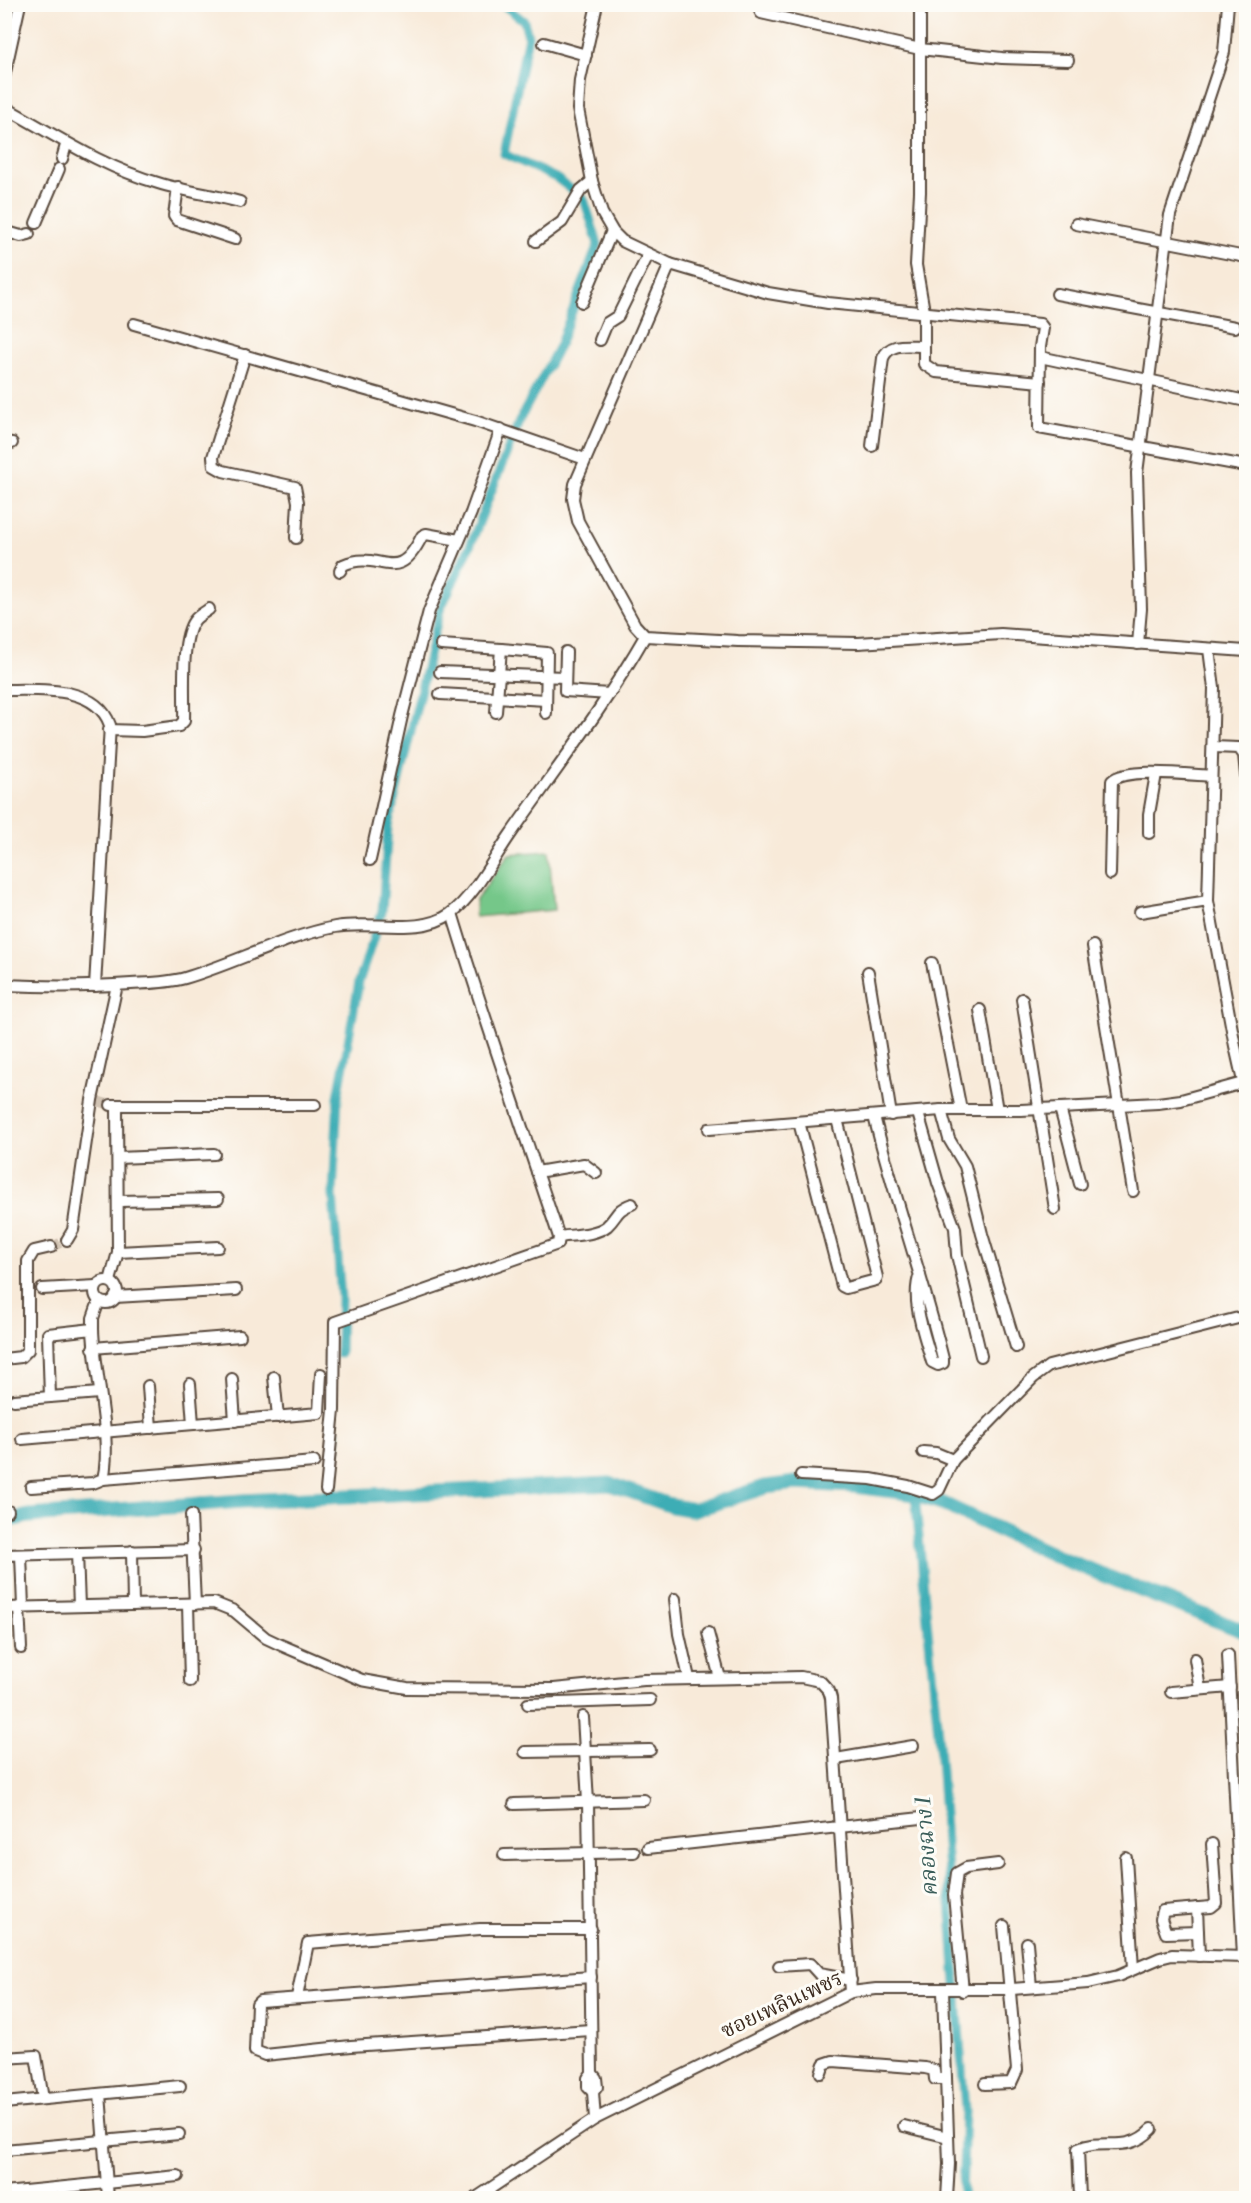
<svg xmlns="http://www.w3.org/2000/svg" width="1251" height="2203" viewBox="0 0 1251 2203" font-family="'Libre Bodoni','Noto Serif Thai',serif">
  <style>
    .green { fill: #75c789; stroke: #587854; stroke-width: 1.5 }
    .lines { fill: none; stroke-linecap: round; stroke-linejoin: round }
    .canal { stroke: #3cadb5; stroke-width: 9 }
    .river { stroke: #3cadb5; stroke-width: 15 }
    .minor-tunnel { stroke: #d2c4b4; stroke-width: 10; stroke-dasharray: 10 5; stroke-linecap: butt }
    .minor-casing { stroke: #57473a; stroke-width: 14 }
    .minor { stroke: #fff; stroke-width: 10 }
    .labels { text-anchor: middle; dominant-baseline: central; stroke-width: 6; stroke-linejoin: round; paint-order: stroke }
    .street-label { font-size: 21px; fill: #3b2a1e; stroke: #fdfcf7 }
    .water-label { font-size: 22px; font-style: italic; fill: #3b5e5a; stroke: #fdfcf7 }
  </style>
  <rect width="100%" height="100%" fill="#fdfcf7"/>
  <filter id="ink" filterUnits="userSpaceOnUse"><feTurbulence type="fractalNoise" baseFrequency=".0167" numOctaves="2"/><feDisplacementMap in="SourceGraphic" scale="12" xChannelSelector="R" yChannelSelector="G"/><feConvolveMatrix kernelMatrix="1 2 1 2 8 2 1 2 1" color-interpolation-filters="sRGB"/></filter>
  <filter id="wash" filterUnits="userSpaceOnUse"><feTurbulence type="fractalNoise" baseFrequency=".008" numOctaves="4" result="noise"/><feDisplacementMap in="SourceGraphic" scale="24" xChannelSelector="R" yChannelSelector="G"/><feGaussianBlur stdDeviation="1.35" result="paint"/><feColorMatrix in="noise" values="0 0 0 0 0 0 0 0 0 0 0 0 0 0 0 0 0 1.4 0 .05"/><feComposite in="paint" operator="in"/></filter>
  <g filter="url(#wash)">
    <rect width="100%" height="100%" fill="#f8ead9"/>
    <polygon class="green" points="549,851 554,910 475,917 476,900 509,854"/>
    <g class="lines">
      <g class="canal">
        <polyline points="340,1354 341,1298 333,1195 338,1097 359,982 382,912 388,826 440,610 470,546 520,419 559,346 598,244 584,199 556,178 504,154 528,36 524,21 502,4"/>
        <polyline points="915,1495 939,1744 965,2111 962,2198"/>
        <polyline points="332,1497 336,1433"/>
      </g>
      <polyline class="river" points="4,1521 29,1516 242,1501 610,1484 672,1506 694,1510 765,1487 795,1483 855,1486 909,1493 939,1502 1058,1557 1246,1632"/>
    </g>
  </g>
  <g filter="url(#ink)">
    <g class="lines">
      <g class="minor-tunnel">
        <polyline points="97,1101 111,1105"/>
        <polyline points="51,1247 67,1240"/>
      </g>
      <g class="minor-casing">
        <g id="minor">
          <polyline points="597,4 580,80 578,109 592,181 602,213 613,232 622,241 670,264 768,293 828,303 1040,324 1043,328 1040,347 1039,428 1246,466"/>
          <polyline points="757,4 761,13 920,49 1002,58 1068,60"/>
          <polyline points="920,4 920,192 916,265 924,311 924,364 936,372 1040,382"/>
          <polyline points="544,43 586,55"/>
          <polyline points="4,77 20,4"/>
          <path d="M4 107C55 135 102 167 158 183 184 191 213 195 240 202"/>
          <polyline points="62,159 66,145"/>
          <polyline points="178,187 174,216 177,220 235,239"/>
          <polyline points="36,223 59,169"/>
          <polyline points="1076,224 1246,257"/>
          <polyline points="4,231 21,236 29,234"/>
          <polyline points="536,241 562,222 581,190 592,181"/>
          <polyline points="670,264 575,484 573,499 578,521 635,625 645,636 738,641 858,643 1001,634 1246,651"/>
          <polyline points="1057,294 1235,327"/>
          <polyline points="582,302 612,231"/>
          <polyline points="134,324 475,421 585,459"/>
          <polyline points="600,340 607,323 618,316 648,255"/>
          <polyline points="245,355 213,457 214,466 223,471 295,487 298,502 296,538"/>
          <polyline points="1040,357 1246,401"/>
          <polyline points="4,442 12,443"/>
          <path d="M872 446 883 358C890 342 907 346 923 346"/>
          <path d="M340 571 343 565C382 548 396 589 422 536L426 534 459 540"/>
          <polyline points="1138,644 1141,609 1137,473 1170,215 1224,52 1228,4"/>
          <polyline points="441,645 501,649"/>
          <polyline points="1209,649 1214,688 1208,901 1235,1046 1246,1095"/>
          <polyline points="566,652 565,691 609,694"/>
          <polyline points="440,672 564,677"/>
          <path d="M4 690C39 690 96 685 110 725L95 986"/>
          <polyline points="440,694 546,700"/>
          <polyline points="496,712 501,649 547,653 546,713"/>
          <path d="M109 730 142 731 179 726 184 721C185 696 180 640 194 621 197 616 204 613 209 609"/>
          <polyline points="1213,747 1239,748 1244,755 1246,775"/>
          <polyline points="1149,833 1149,814 1156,774"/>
          <polyline points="370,860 402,716 429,611 471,513 501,429"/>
          <path d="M1110 874 1112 781C1126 767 1191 775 1211 776"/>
          <polyline points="1140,912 1208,901"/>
          <polyline points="1093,946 1133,1191"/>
          <polyline points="932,963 961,1110"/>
          <polyline points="868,972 891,1115"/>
          <path d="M4 985C47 987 89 987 131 984 149 983 168 983 185 978 236 963 283 937 335 927 371 920 419 936 450 914 473 898 494 858 510 835 556 769 605 706 645 636"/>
          <polyline points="1022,999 1055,1209"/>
          <polyline points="980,1010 997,1110"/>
          <polyline points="111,1105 315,1105"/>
          <polyline points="1060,1108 1080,1184"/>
          <polyline points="941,1110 949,1139 965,1166 982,1234 1016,1347"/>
          <polyline points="918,1113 938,1183 955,1228 957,1255 981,1356"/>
          <path d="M874 1116C894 1198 923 1277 943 1359V1363L938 1365 932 1362C925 1336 910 1300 920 1274"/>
          <polyline points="799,1122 842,1286 846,1288 876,1280 877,1277 837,1119"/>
          <polyline points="709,1129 941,1110 1021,1110 1158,1103 1181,1100 1243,1083"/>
          <polyline points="118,1158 214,1154"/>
          <polyline points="537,1172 584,1164 596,1173"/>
          <polyline points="119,1201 218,1199"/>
          <path d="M559 1237C573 1235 596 1235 607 1226 618 1216 615 1210 632 1204"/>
          <polyline points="67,1240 73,1230 92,1100 117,985"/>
          <polyline points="118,1252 218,1247"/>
          <circle cx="106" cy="1292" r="11"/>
          <polyline points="110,1281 118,1252 117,1107"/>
          <polyline points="42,1289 96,1286"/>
          <polyline points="115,1297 236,1290"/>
          <polyline points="93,1348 240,1336"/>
          <polyline points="4,1359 21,1357 28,1350 28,1261 34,1251 51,1247"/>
          <polyline points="274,1377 278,1417"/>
          <polyline points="232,1379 235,1421"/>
          <polyline points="190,1384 193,1424"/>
          <polyline points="148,1386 151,1428"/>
          <polyline points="50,1397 48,1334 93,1329"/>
          <polyline points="14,1400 99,1393"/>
          <polyline points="22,1439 319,1413 321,1374"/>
          <polyline points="923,1452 936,1453 953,1460 1033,1378 1049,1366 1246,1316"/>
          <polyline points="801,1475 871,1479 908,1486 933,1494 939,1490 953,1460"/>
          <polyline points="103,1479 314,1462"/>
          <path d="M31 1487 93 1483 103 1479C113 1440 94 1372 93 1329V1318L99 1301"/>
          <path d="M326 1490 334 1410 335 1322 558 1244 559 1237C523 1129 485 1022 452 913"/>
          <polyline points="4,1511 8,1511"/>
          <polyline points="191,1515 195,1604"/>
          <polyline points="132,1551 133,1605"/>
          <polyline points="77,1553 79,1606"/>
          <polyline points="4,1555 194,1550"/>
          <polyline points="21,1555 23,1607"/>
          <polyline points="675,1599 679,1634 689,1678"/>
          <polyline points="188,1604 190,1681"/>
          <polyline points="19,1607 21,1648"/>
          <polyline points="4,1608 214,1603 234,1611 266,1638 283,1646 362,1680 407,1688 554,1689 644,1680 801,1677 820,1681 829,1691 831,1698 851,1992"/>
          <polyline points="708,1633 720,1678"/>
          <polyline points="1228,1655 1243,1957"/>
          <polyline points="1195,1659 1200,1689"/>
          <polyline points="1171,1692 1230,1687"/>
          <polyline points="528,1704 650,1700"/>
          <polyline points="583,1717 588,1802 592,2073 588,2078 588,2087 593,2092"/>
          <polyline points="525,1752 650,1750"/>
          <polyline points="836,1759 913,1746"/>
          <polyline points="514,1804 644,1800"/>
          <polyline points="648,1848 921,1818"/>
          <polyline points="504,1855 634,1852"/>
          <polyline points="1126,1858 1133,1969"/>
          <polyline points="1197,1908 1199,1956"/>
          <polyline points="1198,1932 1166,1933 1161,1919 1163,1911 1211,1907 1216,1903 1212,1844"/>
          <polyline points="1027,1943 1031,1987"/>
          <polyline points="779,1966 810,1964 819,1974 851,1980"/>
          <polyline points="591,1977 260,2001 257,2004 255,2051 265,2055 351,2046 591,2030"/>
          <polyline points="943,1991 949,2164 947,2198"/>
          <polyline points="963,1991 954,1895 957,1873 966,1868 998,1864"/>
          <polyline points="297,1997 308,1943 480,1929 591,1929"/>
          <polyline points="4,2058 36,2056 43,2099"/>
          <polyline points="592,2073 596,2078 597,2087 593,2092 595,2119"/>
          <polyline points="821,2073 824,2064 833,2061 925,2068 934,2070 935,2079 946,2079"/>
          <polyline points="985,2084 1011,2083 1017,2070 1004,1926"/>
          <polyline points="100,2094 108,2198"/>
          <polyline points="4,2103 180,2086"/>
          <polyline points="904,2126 948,2137"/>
          <polyline points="4,2150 179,2134"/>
          <polyline points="4,2193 178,2176"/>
          <polyline points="476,2198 595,2119 851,1992 876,1989 1012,1989 1088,1983 1118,1976 1160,1958 1172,1955 1246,1957"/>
          <path d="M1080 2198 1078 2149C1104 2137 1127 2155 1152 2129"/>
        </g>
      </g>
      <use href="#minor" class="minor"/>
    </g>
  </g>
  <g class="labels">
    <g class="street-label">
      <text transform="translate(782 2005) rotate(-25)">ซอยเพลินเพชร</text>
    </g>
    <g class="water-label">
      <text transform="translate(927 1847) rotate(-94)">คลองฉาง 1</text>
    </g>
  </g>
  <rect width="1251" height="2203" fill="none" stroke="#fdfcf7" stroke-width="24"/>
</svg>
